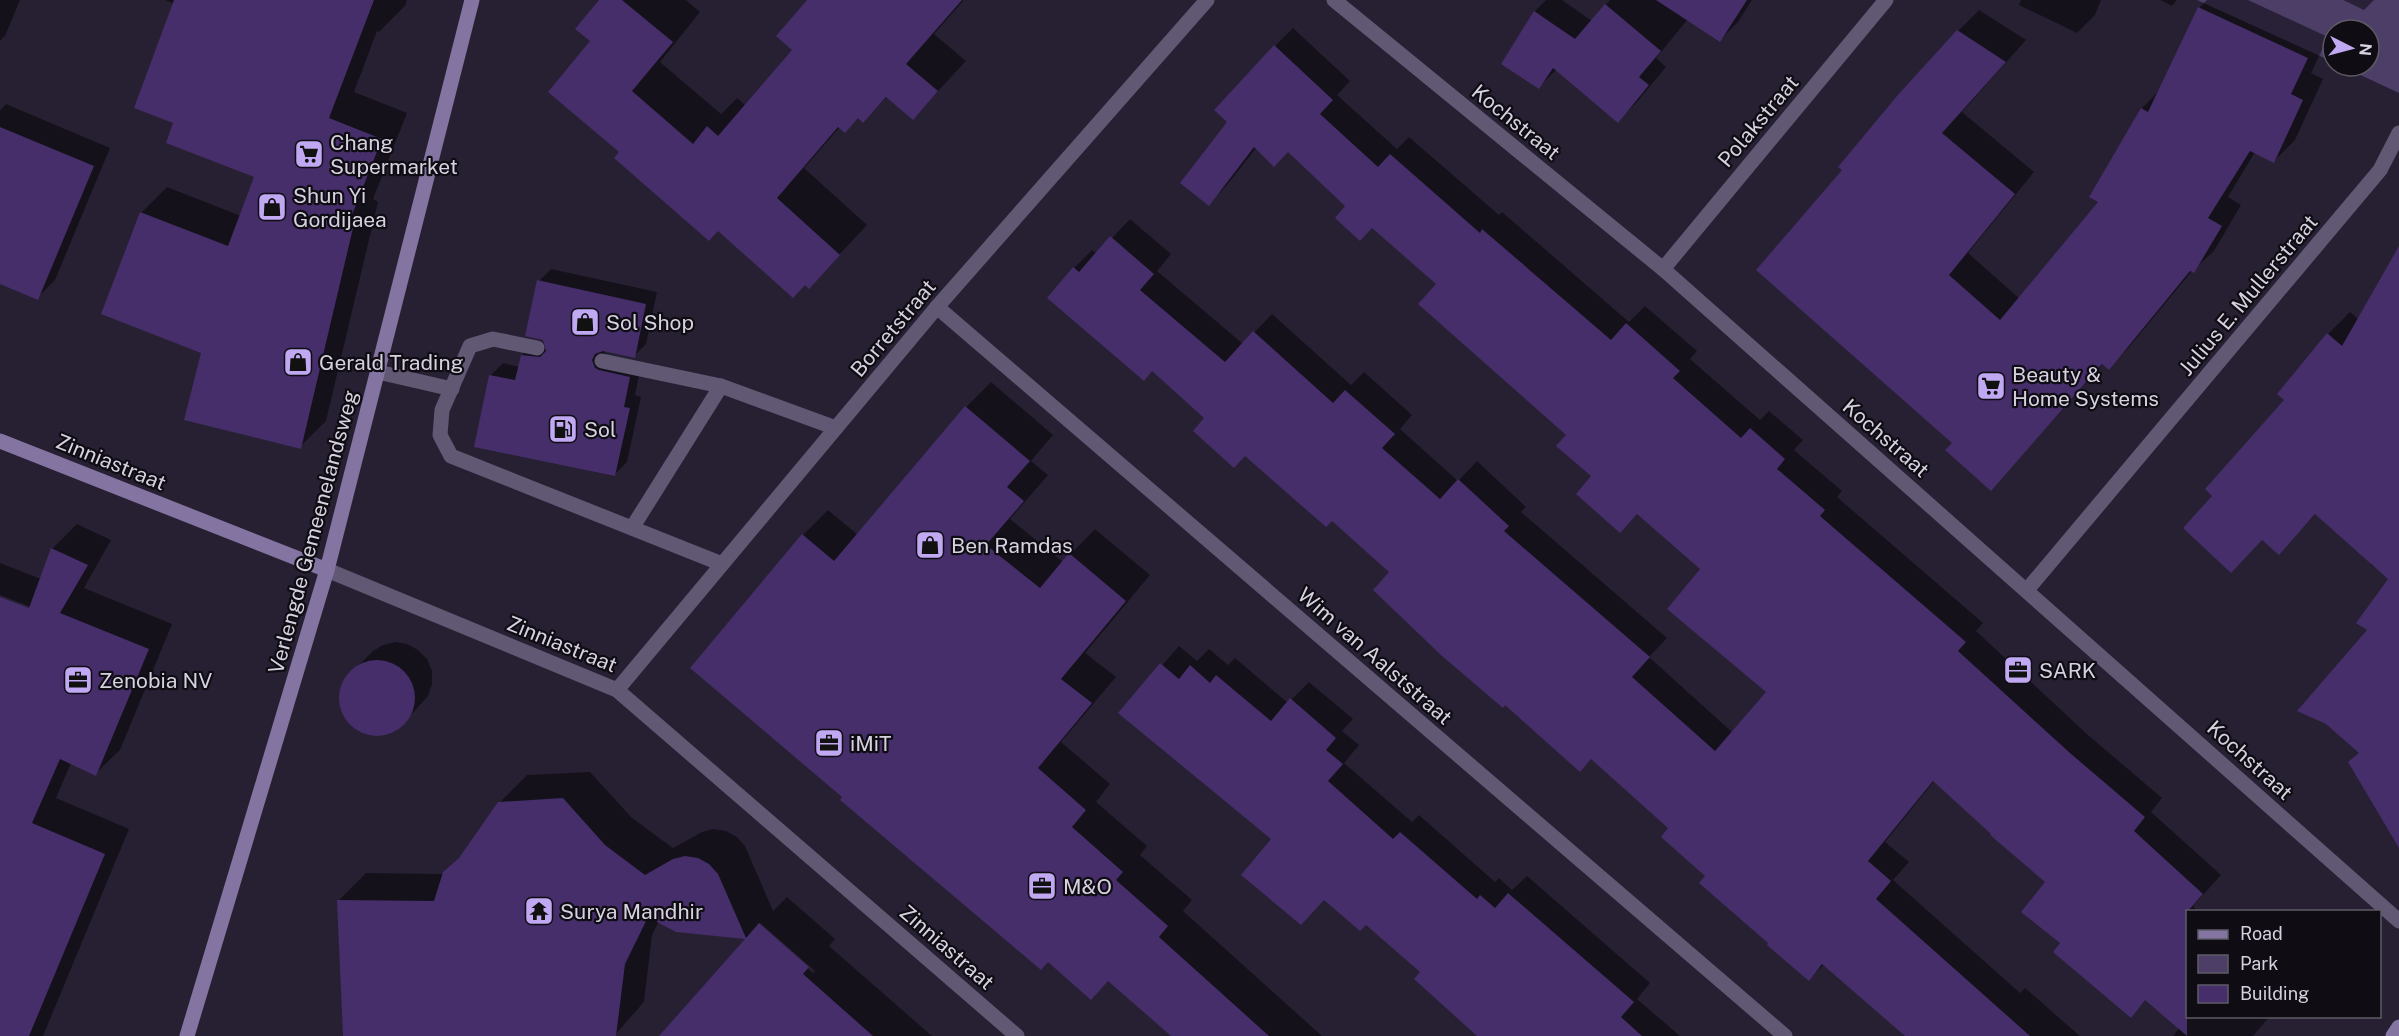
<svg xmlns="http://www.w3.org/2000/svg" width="2399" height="1036" viewBox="0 0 2399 1036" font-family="'Public Sans',sans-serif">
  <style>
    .green { fill: #4d3e68 }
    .shadow { fill: #0007; fill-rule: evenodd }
    .building { fill: #452e69 }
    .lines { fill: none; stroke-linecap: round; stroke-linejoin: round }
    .lane { stroke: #615874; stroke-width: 15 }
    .street { stroke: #615874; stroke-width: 15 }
    .secondary { stroke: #8374a1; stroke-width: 15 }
    .labels { text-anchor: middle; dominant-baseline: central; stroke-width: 4.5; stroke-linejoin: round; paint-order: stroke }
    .street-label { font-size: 21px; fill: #d5d1de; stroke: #0f0c14 }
    .poi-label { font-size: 21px; fill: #d5d1de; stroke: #0f0c14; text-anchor: start }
  </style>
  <rect width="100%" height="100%" fill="#272033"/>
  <polygon class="green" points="2197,0 2399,0 2399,93 2341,66 2369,66 2369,30 2333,30 2333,62"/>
  <g class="shadow">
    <polygon points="0,0 20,0 5,36 0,41"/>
    <polygon points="165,0 407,0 405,6 379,32 377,31 354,92 407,113 373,199 378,202 326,421 300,447 203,352 141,213 167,187 241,216 256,176 175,123 174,4"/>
    <polygon points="601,0 686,0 700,12 660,62 721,114 737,98 746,106 794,50 809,0 964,0 934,34 966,61 913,118 888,96 863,121 859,117 845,131 840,127 804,168 867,225 809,287 718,229 622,152 592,41"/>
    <polygon points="1546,0 1562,0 1592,21 1610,0 1752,0 1738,22 1720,40 1688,19 1656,58 1666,67 1636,103 1618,121 1557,69 1539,87 1503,64 1535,11"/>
    <polygon points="2021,0 2101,0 2095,15 2077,33 2019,5"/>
    <polygon points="2160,0 2177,0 2172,6"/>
    <polygon points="2207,0 2248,0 2328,37 2311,73 2323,79 2295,140 2274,161 2255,152 2228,197 2241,205 2214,251 2192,271 2129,347 2109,368 2104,363 1991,489 1954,442 1844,170 1958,31 1979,10 2026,40 1962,112 2034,172 1968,253 2020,299 2100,202 2142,108 2160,90 2199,8"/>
    <polygon points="2343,0 2374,0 2364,10"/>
    <polygon points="1293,28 1350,81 1337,95 1397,149 1409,137 1499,215 1502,212 1629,322 1645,306 1697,351 1690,359 1760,420 1769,411 1803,440 1794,450 1842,491 1837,497 1983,623 1976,631 2088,735 2162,798 2151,812 2221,875 2193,906 2198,912 2188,912 2188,989 2156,963 2063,943 2047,882 1935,780 1885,842 1909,862 1893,880 2020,993 2025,988 2080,1036 1907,1036 1824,964 1809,979 1770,943 1707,876 1670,828 1332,519 1206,418 1074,268 1092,250 1097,254 1130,219 1171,254 1157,271 1243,344 1272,314 1351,385 1364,372 1412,415 1400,429 1458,481 1477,461 1526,507 1521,512 1667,638 1649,657 1733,733 1768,692 1702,569 1638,513 1620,531 1593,476 1568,435 1438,284 1347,206 1289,150 1256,148 1227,185 1209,204 1229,122 1275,46"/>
    <polygon points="6,104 110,148 55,280 37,298 0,282 0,111"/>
    <polygon points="2399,249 2399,807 2360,752 2327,723 2369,630 2390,578 2370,564 2372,562 2317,513 2278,553 2214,496 2286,400 2328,334 2350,312 2359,320"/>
    <polygon points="551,269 657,292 646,344 634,356 601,349 612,359 641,365 635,395 641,397 627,462 615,474 491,375 503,363 520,367 522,355 534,343 546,345 539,281"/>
    <polygon points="991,382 1053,435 1031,461 1048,475 1010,519 1063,562 1095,529 1150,575 1085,653 1116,677 1061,742 1110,784 1096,802 1147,846 1140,855 1192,900 1183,911 1322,1036 1173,1036 1109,979 1048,960 844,797 692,667 803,535 828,510 858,535 966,407"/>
    <polygon points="77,524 111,540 84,588 172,624 120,750 95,774 71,763 56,798 129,829 43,1036 0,1036 0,598 35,612 36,609 0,595 0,563 41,579 52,549"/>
    <polygon points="395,642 407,644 418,650 427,659 432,671 432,684 428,696 402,725 392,732 379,734 367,733 356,729 348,721 341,699 342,688 346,678 373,651 383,645"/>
    <polygon points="1179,646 1197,661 1209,649 1228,665 1235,658 1288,703 1309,682 1353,719 1342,731 1359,745 1344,763 1412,822 1419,815 1495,882 1499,878 1512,890 1527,876 1650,983 1637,999 1680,1036 1479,1036 1422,971 1273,839 1121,712"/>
    <path d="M590 772 632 818 673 848 702 832 713 829 726 831 737 837 745 846 773 911 787 897 835 939 829 946 932 1036H661L748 938 676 930 659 921 652 935 644 1002 614 1036H345L338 901 366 873 444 874 465 852 499 803 527 775ZM760 923 815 971 813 973 758 925Z"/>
    <polygon points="2189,1016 2270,1016 2253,1036 2173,1036"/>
  </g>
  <g class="building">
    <polygon points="174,0 374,0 329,118 382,139 348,225 353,228 301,449 184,420 201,353 101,314 140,212 228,246 254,177 166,143 173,123 134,108"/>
    <polygon points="599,0 622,0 673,42 632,91 693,144 707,126 718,136 792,50 776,36 807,0 962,0 906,64 938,91 913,120 886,97 863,123 858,118 845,133 838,127 777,198 840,255 809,289 805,285 793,298 718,231 709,241 614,158 619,152 548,92 590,41 575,29"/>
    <polygon points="1656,0 1747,0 1720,42"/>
    <polygon points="1605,4 1661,51 1639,77 1649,85 1618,123 1553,68 1539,89 1501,64 1534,11 1575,39"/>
    <polygon points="2198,7 2308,58 2291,94 2303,100 2274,163 2250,151 2208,218 2222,226 2194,273 2190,271 2109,370 2102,364 1991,491 1945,450 1952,443 1756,270 1842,170 1838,167 1897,96 1957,30 2006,62 1942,133 2015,194 1949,275 2000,320 2098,202 2089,197 2141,108 2148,112"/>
    <polygon points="1274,45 1333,100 1320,114 1378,167 1390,154 1480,233 1482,229 1611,340 1626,323 1680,371 1673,378 1741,438 1750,428 1785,459 1777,469 1825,510 1820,516 1966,642 1958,651 2070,753 2145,817 2134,831 2203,894 2187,912 2187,1036 2145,1000 2131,1018 2053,952 2060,943 2021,912 2045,882 1990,835 1991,834 1933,781 1868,861 1891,881 1876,899 2030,1036 1905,1036 1822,964 1809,981 1767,945 1768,943 1699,883 1705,876 1661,837 1668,828 1591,759 1580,772 1505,705 1503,708 1442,656 1373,590 1389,572 1332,521 1326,527 1245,456 1234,468 1193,431 1204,418 1152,371 1144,381 1047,298 1073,267 1079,272 1110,236 1154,274 1140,290 1225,362 1253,331 1333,403 1345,390 1395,434 1382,448 1440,499 1458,479 1509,526 1504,531 1650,657 1632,677 1715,751 1766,692 1667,609 1700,569 1637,514 1620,533 1576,494 1591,476 1556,446 1566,435 1418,304 1436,284 1372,228 1360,241 1335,218 1345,206 1288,152 1274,167 1254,147 1209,206 1180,183 1227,122 1214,110"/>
    <polygon points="0,127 94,166 38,300 0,284"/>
    <polygon points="2399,246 2399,848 2348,762 2359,753 2326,724 2297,711 2367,630 2356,623 2388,579 2315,514 2279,555 2262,540 2231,573 2183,528 2212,496 2205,489 2284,400 2277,394 2327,333 2342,346"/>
    <polygon points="537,280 646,304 635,358 603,351 595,354 592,360 595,368 599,370 630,377 624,407 630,408 615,476 474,447 489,375 515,380 521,355 540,357 546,351 543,340 525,336"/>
    <polygon points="965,406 1030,461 1007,487 1024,501 986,545 1040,588 1069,553 1126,601 1061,679 1092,703 1038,768 1086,810 1072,827 1123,872 1116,880 1168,926 1159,937 1269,1036 1171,1036 1108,981 1091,1000 1048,962 1041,970 840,800 842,797 690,668 802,534 834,561"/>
    <polygon points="51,548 88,565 60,613 149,649 96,776 60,759 32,823 105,854 29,1036 0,1036 0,597 29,608"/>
    <circle cx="377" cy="698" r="38"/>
    <polygon points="1160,663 1179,679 1190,665 1210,683 1216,675 1271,721 1290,698 1336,738 1326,750 1343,764 1328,781 1393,839 1400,832 1477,899 1480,895 1495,908 1508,893 1634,1002 1621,1017 1642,1036 1477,1036 1414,979 1420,972 1366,925 1360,931 1324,900 1301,925 1241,875 1271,839 1118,713"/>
    <polygon points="563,798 605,845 645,875 673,859 685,856 698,858 709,864 718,874 746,938 759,923 809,967 803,974 873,1036 659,1036 745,939 676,932 648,917 625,964 616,1036 343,1036 337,900 434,901 443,872 459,858 498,802"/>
  </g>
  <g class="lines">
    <g class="lane">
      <polyline points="537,348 493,339 470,346 442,410 440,435 451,456 722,564"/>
      <polyline points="602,361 721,386 836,428"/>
      <polyline points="378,372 452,389"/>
      <polyline points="632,528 721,386"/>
    </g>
    <g class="street">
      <polyline points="1334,0 1663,269 2399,921"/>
      <polyline points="1663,269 1886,0"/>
      <polyline points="937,307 1785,1036"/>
      <polyline points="327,570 617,690 1017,1036"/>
      <polyline points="2027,590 2380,170 2399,133"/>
      <polyline points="617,690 937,307 1207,0"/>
    </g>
    <g class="secondary">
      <polyline points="0,441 327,570"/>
      <polyline points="187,1036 327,570 472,0"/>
      <polyline points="2393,1036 2399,1027"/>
    </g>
  </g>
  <defs>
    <g id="supermarket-square" transform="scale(1.5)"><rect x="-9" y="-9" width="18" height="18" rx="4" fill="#c1a8f3" stroke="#0f0c14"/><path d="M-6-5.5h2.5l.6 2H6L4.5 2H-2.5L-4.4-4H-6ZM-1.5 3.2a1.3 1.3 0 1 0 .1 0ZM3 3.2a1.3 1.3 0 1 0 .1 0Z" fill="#111"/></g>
    <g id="shop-square" transform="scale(1.5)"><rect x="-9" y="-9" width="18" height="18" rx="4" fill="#c1a8f3" stroke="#0f0c14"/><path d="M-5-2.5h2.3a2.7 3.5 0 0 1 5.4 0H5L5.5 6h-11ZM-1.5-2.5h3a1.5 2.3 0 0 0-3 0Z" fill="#111"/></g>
    <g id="fuel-square" transform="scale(1.5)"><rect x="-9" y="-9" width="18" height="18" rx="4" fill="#c1a8f3" stroke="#0f0c14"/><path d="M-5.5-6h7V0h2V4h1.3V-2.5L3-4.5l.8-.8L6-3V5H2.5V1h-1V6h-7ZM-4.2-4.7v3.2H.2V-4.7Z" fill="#111"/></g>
    <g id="office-square" transform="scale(1.5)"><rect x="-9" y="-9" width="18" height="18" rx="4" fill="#c1a8f3" stroke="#0f0c14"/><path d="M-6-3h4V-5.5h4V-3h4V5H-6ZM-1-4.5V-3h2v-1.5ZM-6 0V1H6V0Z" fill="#111"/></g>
    <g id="temple-square" transform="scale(1.5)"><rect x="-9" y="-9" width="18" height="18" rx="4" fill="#c1a8f3" stroke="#0f0c14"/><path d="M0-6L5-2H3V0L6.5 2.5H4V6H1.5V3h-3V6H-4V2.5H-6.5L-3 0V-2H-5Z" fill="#111"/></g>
  </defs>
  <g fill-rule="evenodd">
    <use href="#supermarket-square" x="309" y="154"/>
    <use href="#shop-square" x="272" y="207"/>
    <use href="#shop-square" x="585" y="322"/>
    <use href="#shop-square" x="298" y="362"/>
    <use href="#supermarket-square" x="1991" y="386"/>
    <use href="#fuel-square" x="563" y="429"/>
    <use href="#shop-square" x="930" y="545"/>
    <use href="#office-square" x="2018" y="670"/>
    <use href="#office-square" x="78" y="680"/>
    <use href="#office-square" x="829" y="743"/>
    <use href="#office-square" x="1042" y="886"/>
    <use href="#temple-square" x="539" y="911"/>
  </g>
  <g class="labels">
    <g class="street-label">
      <text transform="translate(1758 121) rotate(-50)">Polakstraat</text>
      <text transform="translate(1516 122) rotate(39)">Kochstraat</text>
      <text transform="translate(2248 295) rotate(-50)">Julius E. Mullerstraat</text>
      <text transform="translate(893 328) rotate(-50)">Borretstraat</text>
      <text transform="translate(1886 438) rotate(41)">Kochstraat</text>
      <text transform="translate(111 462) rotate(22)">Zinniastraat</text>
      <text transform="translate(313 532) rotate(-75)">Verlengde Gemeenelandsweg</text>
      <text transform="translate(562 644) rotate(22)">Zinniastraat</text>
      <text transform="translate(1375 656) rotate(41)">Wim van Aalststraat</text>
      <text transform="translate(2250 760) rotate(42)">Kochstraat</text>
      <text transform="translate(947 947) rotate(41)">Zinniastraat</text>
    </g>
    <g class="poi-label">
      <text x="330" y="142">Chang<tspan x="330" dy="24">Supermarket</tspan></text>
      <text x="293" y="195">Shun Yi<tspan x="293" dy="24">Gordijaea</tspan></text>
      <text x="606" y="322">Sol Shop</text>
      <text x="319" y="362">Gerald Trading</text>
      <text x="2012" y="374">Beauty &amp;<tspan x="2012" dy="24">Home Systems</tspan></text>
      <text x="584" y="429">Sol</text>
      <text x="951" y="545">Ben Ramdas</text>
      <text x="2039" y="670">SARK</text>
      <text x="99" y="680">Zenobia NV</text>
      <text x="850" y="743">iMiT</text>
      <text x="1063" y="886">M&amp;O</text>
      <text x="560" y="911">Surya Mandhir</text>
    </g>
  </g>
  <rect x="2186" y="910" width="195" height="108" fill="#0f0c14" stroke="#5e5b65" stroke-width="1.5"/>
  <rect x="2198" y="930" width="30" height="9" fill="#8374a1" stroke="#5e5b65" stroke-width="1.5"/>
  <text x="2240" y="940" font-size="18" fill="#d5d1de">Road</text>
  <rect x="2198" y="955" width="30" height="18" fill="#4d3e68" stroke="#5e5b65" stroke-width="1.5"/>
  <text x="2240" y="970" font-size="18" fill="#d5d1de">Park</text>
  <rect x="2198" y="985" width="30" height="18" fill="#452e69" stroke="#5e5b65" stroke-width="1.5"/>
  <text x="2240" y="1000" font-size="18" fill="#d5d1de">Building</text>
  <g transform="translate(2351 48) rotate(96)"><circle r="28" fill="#0f0c14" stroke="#5e5b65" stroke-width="1.5"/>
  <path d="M0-4.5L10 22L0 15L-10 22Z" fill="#c1a8f3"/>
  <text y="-9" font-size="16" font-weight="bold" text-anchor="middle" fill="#d5d1de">N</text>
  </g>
</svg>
